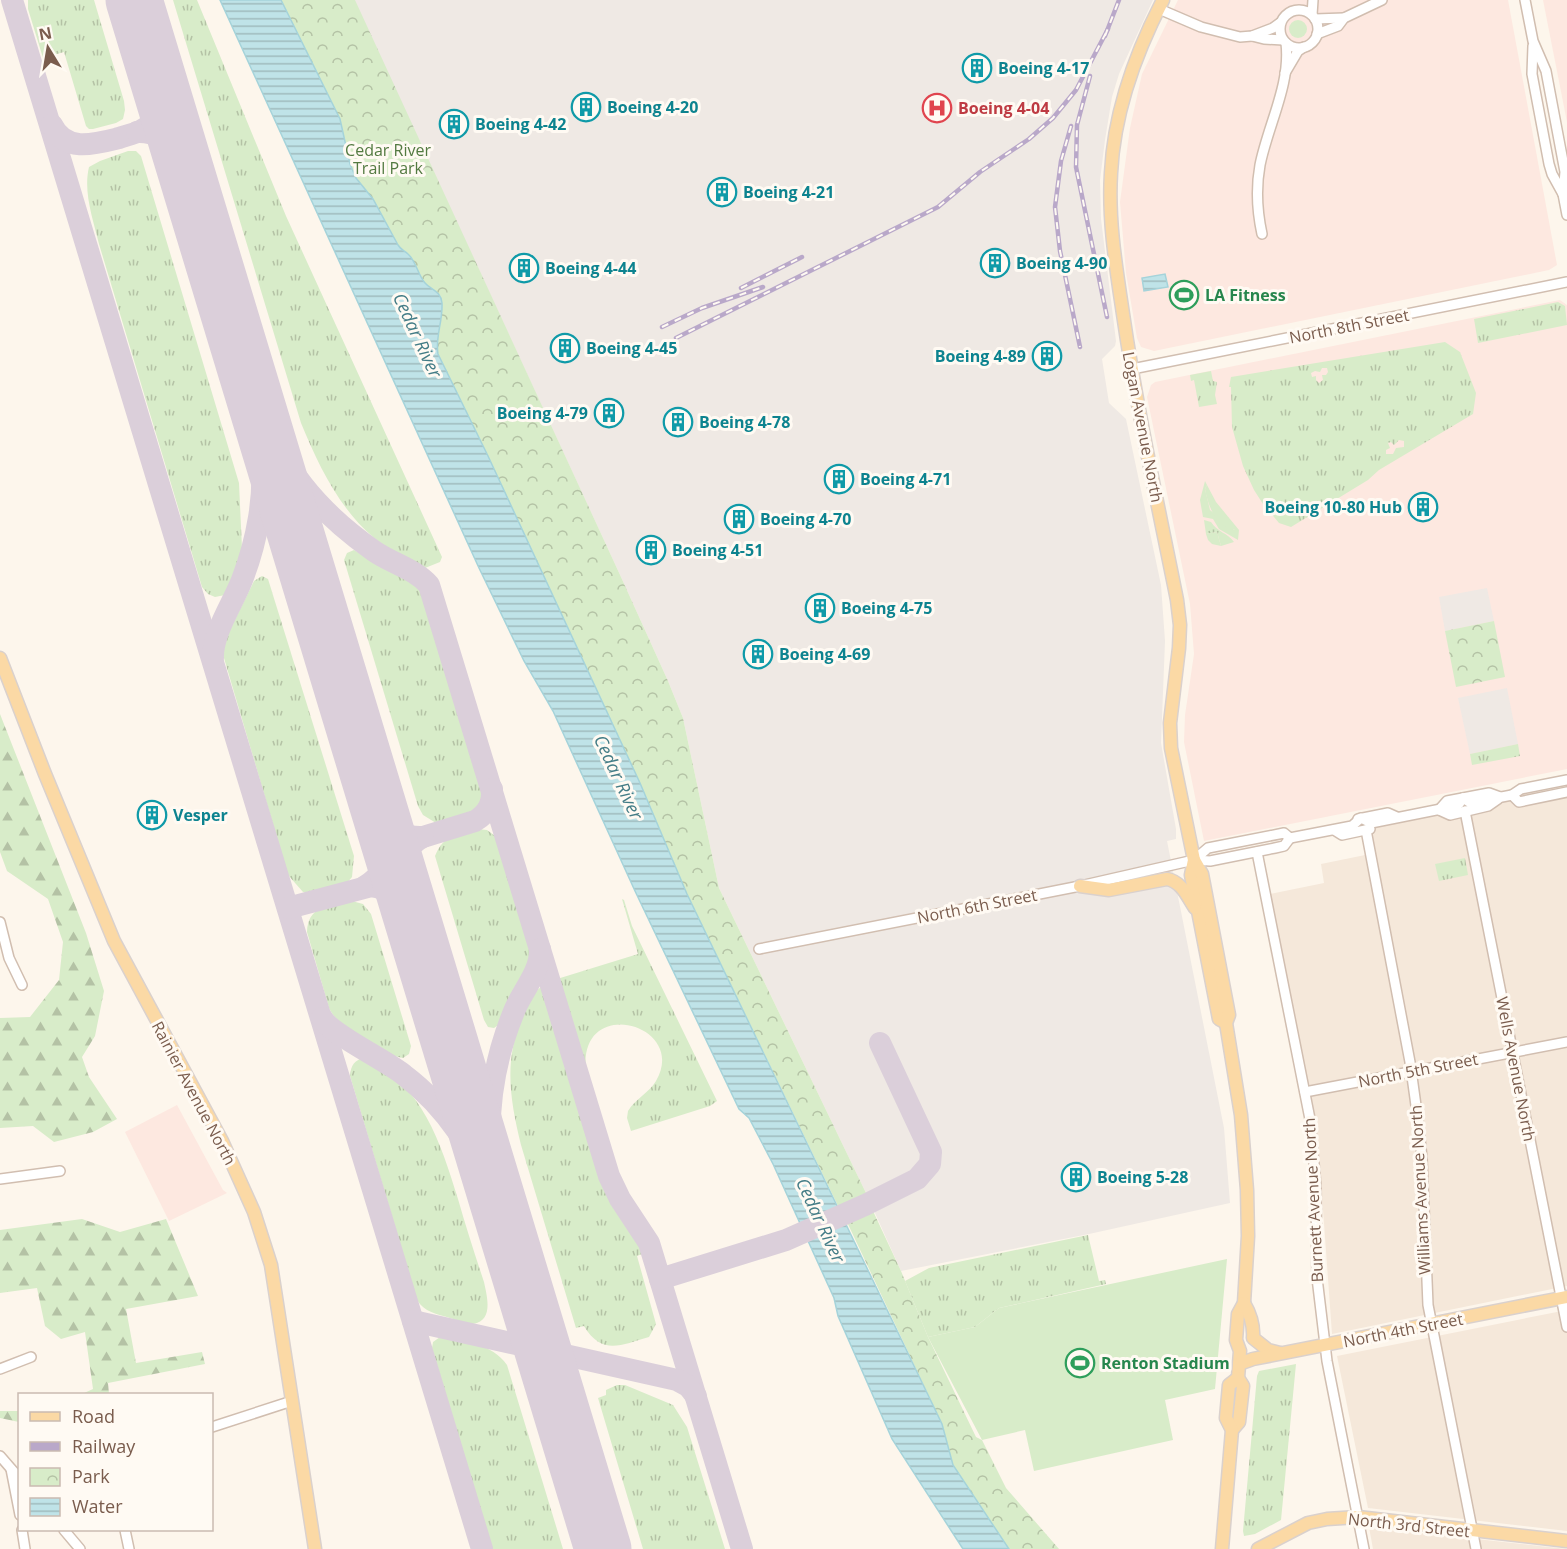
<svg xmlns="http://www.w3.org/2000/svg" width="1567" height="1549" viewBox="0 0 1567 1549" font-family="'Open Sans',sans-serif">
  <style>
    .residential { fill: #f5e8da }
    .commercial { fill: #fde8e0 }
    .industrial { fill: #efe9e4 }
    .grass { fill: url(#grass-tufts); fill-rule: evenodd }
    .forest { fill: url(#forest-firs) }
    .park { fill: url(#park-crowns) }
    .garden { fill: #d8ecc9 }
    .water { fill: url(#water-rules); stroke: #a5d3da; stroke-width: 1.5 }
    .pier { fill: #fdf6ec }
    .lines { fill: none; stroke-linecap: round; stroke-linejoin: round }
    .taxiway { stroke: #dbcfda; stroke-width: 22 }
    .runway { stroke: #dbcfda; stroke-width: 57 }
    .minor-casing { stroke: #d1beb0; stroke-width: 12 }
    .major-casing { stroke: #dad1cd; stroke-width: 15 }
    .minor { stroke: #fff; stroke-width: 9 }
    .major { stroke: #fbd9a5; stroke-width: 12 }
    .rail-casing { stroke: #b9a8c9; stroke-width: 4.5 }
    .rail { stroke: #fffaf3; stroke-width: 2; stroke-dasharray: 7; stroke-linecap: butt }
    .labels { text-anchor: middle; dominant-baseline: central; stroke-width: 6; stroke-linejoin: round; paint-order: stroke }
    .culture-label { font-size: 16px; font-weight: bold; fill: #0d838f; stroke: #fffaf3; text-anchor: start }
    .health-label { font-size: 16px; font-weight: bold; fill: #be3a42; stroke: #fffaf3; text-anchor: start }
    .park-label { font-size: 16px; fill: #537a41; stroke: #fffaf3 }
    .leisure-label { font-size: 16px; font-weight: bold; fill: #27864d; stroke: #fffaf3; text-anchor: start }
    .street-label { font-size: 16px; fill: #7a5c4d; stroke: #fffaf3 }
    .water-label { font-size: 18px; font-style: italic; fill: #437c86; stroke: #fffaf3 }
  </style>
  <defs>
    <pattern id="grass-tufts" width="24" height="20" patternUnits="userSpaceOnUse" patternTransform="scale(1.5)"><rect width="24" height="20" fill="#d8ecc9"/><path d="M3 7l-1-3M5 7V3M7 7l1-3M15 17l-1-3M17 17v-4M19 17l1-3" fill="none" stroke="#b4c2a5"/></pattern>
    <pattern id="forest-firs" width="22" height="20" patternUnits="userSpaceOnUse" patternTransform="scale(1.5)"><rect width="22" height="20" fill="#d8ecc9"/><path d="M5 1l3.5 6h-7zM16 11l3.5 6h-7z" fill="#b4c2a5"/></pattern>
    <pattern id="park-crowns" width="20" height="18" patternUnits="userSpaceOnUse" patternTransform="scale(1.5)"><rect width="20" height="18" fill="#d8ecc9"/><path d="M2 6a3 3 0 1 1 6 0M12 15a3 3 0 1 1 6 0" fill="none" stroke="#b4c2a5"/></pattern>
    <pattern id="water-rules" width="6" height="5" patternUnits="userSpaceOnUse" patternTransform="scale(1.5)"><rect width="6" height="5" fill="#bfe3e8"/><path d="M0 2.5h6" fill="none" stroke="#a0bbbe"/></pattern>
  </defs>
  <rect width="100%" height="100%" fill="#fdf6ec"/>
  <g class="residential">
    <polygon points="1567,785 1567,1286 1332,1334 1318,1140 1270,894 1324,883 1321,864 1370,854 1364,824"/>
    <polygon points="1567,1310 1567,1531 1368,1508 1337,1356"/>
    <polygon points="1369,1527 1567,1549 1373,1549"/>
  </g>
  <g class="commercial">
    <polygon points="1178,0 1508,0 1557,265 1549,270 1154,351 1141,347 1137,338 1126,273 1120,202 1130,128 1142,74"/>
    <polygon points="1543,0 1567,0 1567,122"/>
    <polygon points="1560,300 1567,305 1567,769 1204,841 1184,742 1185,715 1194,654 1190,604 1147,397 1151,385 1155,382"/>
    <polygon points="177,1105 223,1190 227,1193 169,1221 125,1132"/>
  </g>
  <g class="industrial">
    <polygon points="354,0 1153,0 1119,74 1112,97 1105,140 1100,180 1101,219 1116,341 1115,346 1102,359 1109,403 1126,419 1161,585 1165,641 1161,743 1176,829 1176,839 1167,841 1224,1128 1230,1203 1089,1234 901,1271 866,1193 719,888 683,718 668,681 621,577"/>
    <polygon points="1487,588 1494,621 1445,631 1439,597"/>
    <polygon points="1507,688 1518,744 1470,754 1458,698"/>
  </g>
  <g class="grass">
    <polygon points="28,0 94,0 124,101 125,110 123,119 116,123 93,129 89,129 86,126 64,52 43,58 28,9"/>
    <path d="M173 0H197L286 216 442 557 440 562 425 568 417 565C402 557 386 548 373 537 338 507 318 464 301 423Z"/>
    <path d="M128 151H136L141 156 239 483 242 548 237 574 231 589 225 595 215 597 208 594 202 587 99 244C93 219 83 192 89 167L100 161Z"/>
    <polygon points="1558,302 1565,306 1567,325 1478,343 1474,319"/>
    <path d="M1445 342 1460 352 1476 393 1473 414 1379 470 1368 480 1291 527 1279 523 1263 504 1254 490 1243 466 1232 427 1231 387H1229L1231 377ZM1322 368H1327L1328 372 1326 375H1322L1323 380 1319 383 1316 380V376L1312 377 1311 373 1315 371 1320 372ZM1399 440 1404 441V447L1396 448 1393 454H1386V450L1390 448 1388 443 1391 442 1394 445Z"/>
    <polygon points="1211,371 1213,381 1217,382 1215,395 1217,404 1199,407 1194,380 1191,381 1190,375"/>
    <polygon points="1205,481 1207,485 1205,489 1210,510 1234,530 1239,530 1238,540 1219,529 1213,519 1203,517 1200,500"/>
    <path d="M1204 520 1211 522C1217 532 1228 533 1234 542L1221 546 1217 532 1206 534Z"/>
    <path d="M354 550 423 589 429 598 486 788 487 800C476 817 455 821 436 823L423 815 418 806 344 560 347 553Z"/>
    <polygon points="262,576 268,579 354,856 352,877 347,883 313,893 303,892 288,875 221,648 254,581"/>
    <polygon points="1518,744 1520,756 1472,765 1470,754"/>
    <path d="M477 829 487 830 502 841 534 948 532 962 501 1023 494 1028 488 1027 484 1020 435 856C444 834 457 835 477 829Z"/>
    <polygon points="1465,858 1468,875 1439,881 1435,864"/>
    <path d="M622 899 624 900 632 926 717 1101 710 1106 631 1131 627 1118 628 1111C635 1099 649 1093 656 1081 689 1024 578 994 586 1070H584L557 979 638 954Z"/>
    <path d="M348 900 363 904 371 914 411 1046 409 1054 403 1058 394 1056C375 1044 338 1029 329 1008L307 932C308 906 327 907 348 900Z"/>
    <path d="M541 987 548 993 599 1169C612 1199 631 1224 644 1253L637 1256 656 1324 649 1337C621 1345 602 1356 584 1326L576 1328 521 1145C509 1096 503 1056 526 1009 530 1000 533 993 541 987Z"/>
    <path d="M366 1057C423 1087 440 1141 458 1199 466 1227 475 1255 484 1282 487 1296 494 1321 473 1324 466 1325 457 1320 450 1318 437 1314 424 1312 417 1300L350 1076C351 1065 354 1060 366 1057Z"/>
    <polygon points="1088,1235 1099,1281 1105,1280 1106,1284 999,1308 975,1327 928,1337 905,1281 929,1268"/>
    <path d="M440 1337C464 1342 492 1343 507 1365L563 1549H492L432 1348 433 1342Z"/>
    <polygon points="1296,1364 1281,1520 1255,1534 1244,1536 1243,1531 1257,1376 1259,1371"/>
    <polygon points="617,1385 625,1385 673,1405 687,1427 725,1549 643,1549 598,1398 606,1395 606,1390"/>
  </g>
  <g class="forest">
    <polygon points="0,714 86,933 104,991 95,1036 82,1057 89,1077 117,1119 93,1132 54,1142 33,1126 0,1128 0,1018 30,1017 59,980 63,942 48,899 7,871 0,852"/>
    <polygon points="82,1219 120,1232 166,1219 198,1296 126,1309 136,1363 202,1352 205,1364 108,1383 109,1394 82,1394 93,1389 85,1332 61,1339 45,1326 37,1288 0,1293 0,1230"/>
    <polygon points="0,1411 19,1411 19,1422 0,1418"/>
  </g>
  <g class="park">
    <path d="M281 0H355L621 577 668 681 683 718 719 888 866 1193 838 1206 687 894 603 704 488 456 438 354C435 337 443 321 442 303 441 291 431 290 424 283 418 276 416 265 411 258 408 252 402 251 398 245L373 199 356 178 350 164 340 119Z"/>
    <polygon points="1494,621 1505,677 1456,687 1445,631"/>
    <polygon points="873,1211 901,1271 928,1337 976,1437 982,1440 1006,1488 1059,1549 1009,1549 953,1465 942,1424 847,1222"/>
  </g>
  <g class="garden">
    <circle cx="1298" cy="29" r="9"/>
    <path d="M1207 485 1216 502 1239 530C1217 531 1208 506 1205 489Z"/>
    <polygon points="1217,532 1221,546 1212,544 1208,540 1206,534"/>
    <polygon points="1227,1259 1215,1389 1165,1400 1173,1440 1034,1471 1025,1430 982,1440 928,1337 975,1327 999,1308"/>
  </g>
  <g class="water">
    <path d="M220 0H281L340 119 350 164 356 178 373 199 398 245C401 250 404 250 408 254 416 261 418 275 425 283 431 290 441 291 442 303 443 321 435 337 438 354L488 456 640 783 687 894 942 1424 953 1465 1009 1549H963L892 1439 838 1316 834 1298 773 1164 749 1118 739 1109 635 891 553 711 524 661 479 568Z"/>
    <polygon points="1165,274 1168,287 1144,291 1142,278"/>
  </g>
  <polygon class="pier" points="841,1205 850,1221 806,1242 798,1225"/>
  <g class="lines">
    <g class="taxiway">
      <polyline points="12,0 482,1549"/>
      <path d="M52 125C65 153 95 144 119 138 131 134 144 132 152 122 159 114 162 106 163 96"/>
      <path d="M137 132C156 131 166 140 179 153"/>
      <path d="M255 401C285 469 313 508 374 551 391 563 415 569 429 585L609 1176 620 1199 649 1243 742 1549"/>
      <path d="M213 658C212 634 233 603 242 580 257 541 266 495 261 453 260 442 258 431 257 420"/>
      <path d="M380 814C392 830 403 838 423 837L475 821C488 813 493 803 492 789"/>
      <path d="M401 882C400 863 405 846 423 837"/>
      <path d="M364 887C386 874 388 861 387 837"/>
      <path d="M288 908 371 886C392 889 401 900 411 918"/>
      <path d="M322 1018C330 1034 386 1060 404 1075 448 1108 476 1155 498 1204"/>
      <path d="M494 1182C484 1123 492 1064 515 1009 523 990 541 971 540 949"/>
      <polyline points="660,1279 786,1240 865,1205 917,1179 930,1164 931,1152 880,1043"/>
      <polyline points="413,1321 677,1380 688,1386 696,1396"/>
    </g>
    <polyline class="runway" points="134,0 603,1549"/>
    <g class="minor-casing">
      <g id="minor">
        <polyline points="1525,0 1533,41 1546,71 1565,172 1563,194 1567,215"/>
        <polyline points="1159,9 1201,27 1240,37 1252,36 1273,28 1280,23"/>
        <circle cx="1299" cy="29" r="19"/>
        <polyline points="1312,15 1313,0"/>
        <polyline points="1315,19 1344,18"/>
        <polyline points="1317,34 1338,26 1344,18 1382,0"/>
        <polyline points="1252,36 1264,39 1283,40"/>
        <polyline points="1533,46 1532,74 1549,164 1552,174 1563,194"/>
        <polyline points="1285,73 1298,51 1304,47"/>
        <path d="M1262 234C1257 211 1256 187 1260 165 1268 125 1291 84 1286 43"/>
        <polyline points="1132,369 1567,282"/>
        <polyline points="1512,795 1519,802 1567,792"/>
        <polyline points="1463,798 1469,802 1476,802 1512,795 1521,789 1567,780"/>
        <polyline points="1439,810 1447,801 1489,793 1500,797"/>
        <polyline points="1439,810 1450,815 1488,806 1498,799"/>
        <polyline points="1465,811 1567,1327"/>
        <polyline points="1358,819 1388,813 1397,817"/>
        <polyline points="1334,830 1342,835 1370,829"/>
        <polyline points="1366,830 1410,1062 1418,1120 1422,1158 1428,1305 1476,1549"/>
        <polyline points="1257,852 1310,1119 1316,1186 1317,1278 1327,1361 1364,1549"/>
        <polyline points="1194,860 1208,848 1284,833 1290,838 1352,826 1361,818 1371,823 1451,807 1459,804 1463,798"/>
        <polyline points="0,922 9,958 22,985"/>
        <polyline points="759,949 1080,886 1194,860 1210,861 1275,848 1284,846 1290,838"/>
        <polyline points="1305,1092 1567,1042"/>
        <polyline points="0,1179 60,1171"/>
        <polyline points="0,1369 31,1357"/>
        <polyline points="212,1427 292,1401"/>
        <polyline points="0,1456 20,1479"/>
        <polyline points="11,1469 20,1515"/>
        <polyline points="22,1530 25,1549"/>
        <polyline points="64,1530 80,1549"/>
        <polyline points="125,1530 129,1549"/>
      </g>
    </g>
    <g class="major-casing">
      <g id="major">
        <path d="M1163 0C1135 54 1114 112 1111 173 1108 220 1116 267 1123 314 1137 410 1158 505 1177 600L1180 625 1179 648 1170 723 1171 748 1194 860 1191 875 1219 1019 1226 1023"/>
        <polyline points="0,658 45,774 114,941 222,1141 254,1212 271,1265 315,1549"/>
        <polyline points="1194,860 1202,874 1229,1015 1226,1023 1241,1115 1247,1190 1248,1236 1244,1303 1238,1314 1236,1340 1240,1351 1238,1378 1243,1386 1239,1422 1232,1430"/>
        <path d="M1080 886 1109 890 1167 879C1182 882 1187 896 1195 908"/>
        <path d="M1244 1303C1251 1315 1254 1325 1253 1338L1268 1350 1280 1353"/>
        <polyline points="1239,1364 1253,1359 1567,1297"/>
        <polyline points="1222,1549 1232,1430 1226,1418 1229,1385 1238,1378"/>
        <polyline points="1258,1549 1308,1523 1327,1519 1358,1517 1567,1541"/>
      </g>
    </g>
    <use href="#minor" class="minor"/>
    <use href="#major" class="major"/>
    <g class="rail-casing">
      <g id="rail">
        <polyline points="1105,36 1119,0"/>
        <polyline points="1090,76 1077,125 1076,167 1107,317"/>
        <polyline points="1071,126 1061,161 1055,207 1060,251 1080,347"/>
        <polyline points="741,288 802,257"/>
        <polyline points="662,327 702,308 763,287"/>
        <polyline points="676,338 938,207 980,172 1029,139 1053,118 1076,90 1108,29"/>
      </g>
    </g>
    <use href="#rail" class="rail"/>
  </g>
  <defs>
    <g id="building-ring" transform="scale(1.5)"><circle r="9.5" fill="#fffaf3" stroke="#0f9aa8" stroke-width="1.5"/><path d="M-4-6H4V6H1V3H-1V6H-4ZM-2.5-4.3h1.7v1.8h-1.7ZM.8-4.3h1.7v1.8H.8ZM-2.5-1h1.7V.8h-1.7ZM.8-1h1.7V.8H.8Z" fill="#0f9aa8"/></g>
    <g id="hospital-ring" transform="scale(1.5)"><circle r="9.5" fill="#fffaf3" stroke="#e0444e" stroke-width="1.5"/><path d="M-5-5h3v3.5h4V-5h3V5h-3V1.5h-4V5h-3Z" fill="#e0444e"/></g>
    <g id="stadium-ring" transform="scale(1.5)"><circle r="9.5" fill="#fffaf3" stroke="#2e9e5b" stroke-width="1.5"/><path d="M0-5a6.5 5 0 1 0 0 10a6.5 5 0 1 0 0-10ZM-3.5-1.8h7v3.6h-7Z" fill="#2e9e5b"/></g>
  </defs>
  <g fill-rule="evenodd">
    <use href="#building-ring" x="977" y="68"/>
    <use href="#building-ring" x="586" y="107"/>
    <use href="#hospital-ring" x="937" y="108"/>
    <use href="#building-ring" x="454" y="124"/>
    <use href="#building-ring" x="722" y="192"/>
    <use href="#building-ring" x="995" y="263"/>
    <use href="#building-ring" x="524" y="268"/>
    <use href="#stadium-ring" x="1184" y="295"/>
    <use href="#building-ring" x="565" y="348"/>
    <use href="#building-ring" x="1047" y="356"/>
    <use href="#building-ring" x="609" y="413"/>
    <use href="#building-ring" x="678" y="422"/>
    <use href="#building-ring" x="839" y="479"/>
    <use href="#building-ring" x="1423" y="507"/>
    <use href="#building-ring" x="739" y="519"/>
    <use href="#building-ring" x="651" y="550"/>
    <use href="#building-ring" x="820" y="608"/>
    <use href="#building-ring" x="758" y="654"/>
    <use href="#building-ring" x="152" y="815"/>
    <use href="#building-ring" x="1076" y="1177"/>
    <use href="#stadium-ring" x="1080" y="1363"/>
  </g>
  <g class="labels">
    <g class="culture-label">
      <text x="998" y="68">Boeing 4-17</text>
      <text x="607" y="107">Boeing 4-20</text>
      <text x="475" y="124">Boeing 4-42</text>
      <text x="743" y="192">Boeing 4-21</text>
      <text x="1016" y="263">Boeing 4-90</text>
      <text x="545" y="268">Boeing 4-44</text>
      <text x="586" y="348">Boeing 4-45</text>
      <text x="1026" y="356" text-anchor="end">Boeing 4-89</text>
      <text x="588" y="413" text-anchor="end">Boeing 4-79</text>
      <text x="699" y="422">Boeing 4-78</text>
      <text x="860" y="479">Boeing 4-71</text>
      <text x="1402" y="507" text-anchor="end">Boeing 10-80 Hub</text>
      <text x="760" y="519">Boeing 4-70</text>
      <text x="672" y="550">Boeing 4-51</text>
      <text x="841" y="608">Boeing 4-75</text>
      <text x="779" y="654">Boeing 4-69</text>
      <text x="173" y="815">Vesper</text>
      <text x="1097" y="1177">Boeing 5-28</text>
    </g>
    <g class="health-label">
      <text x="958" y="108">Boeing 4-04</text>
    </g>
    <g class="park-label">
      <text x="388" y="150">Cedar River<tspan x="388" dy="18">Trail Park</tspan></text>
    </g>
    <g class="leisure-label">
      <text x="1205" y="295">LA Fitness</text>
      <text x="1101" y="1363">Renton Stadium</text>
    </g>
    <g class="street-label">
      <text transform="translate(1349 326) rotate(-11)">North 8th Street</text>
      <text transform="translate(1143 427) rotate(79)">Logan Avenue North</text>
      <text transform="translate(977 906) rotate(-11)">North 6th Street</text>
      <text transform="translate(1516 1069) rotate(79)">Wells Avenue North</text>
      <text transform="translate(1418 1070) rotate(-11)">North 5th Street</text>
      <text transform="translate(194 1093) rotate(62)">Rainier Avenue North</text>
      <text transform="translate(1420 1190) rotate(-93)">Williams Avenue North</text>
      <text transform="translate(1313 1200) rotate(-93)">Burnett Avenue North</text>
      <text transform="translate(1403 1330) rotate(-11)">North 4th Street</text>
      <text transform="translate(1409 1525) rotate(6)">North 3rd Street</text>
    </g>
    <g class="water-label">
      <text transform="translate(418 335) rotate(65)">Cedar River</text>
      <text transform="translate(619 777) rotate(65)">Cedar River</text>
      <text transform="translate(821 1220) rotate(65)">Cedar River</text>
    </g>
  </g>
  <rect x="18" y="1393" width="195" height="138" fill="#fffaf3" stroke="#cabbb1" stroke-width="1.5"/>
  <rect x="30" y="1412" width="30" height="9" fill="#fbd9a5" stroke="#cabbb1" stroke-width="1.5"/>
  <text x="72" y="1423" font-size="18" fill="#7a5c4d">Road</text>
  <rect x="30" y="1442" width="30" height="9" fill="#b9a8c9" stroke="#cabbb1" stroke-width="1.5"/>
  <text x="72" y="1453" font-size="18" fill="#7a5c4d">Railway</text>
  <rect x="30" y="1468" width="30" height="18" fill="url(#park-crowns)" stroke="#cabbb1" stroke-width="1.5"/>
  <text x="72" y="1483" font-size="18" fill="#7a5c4d">Park</text>
  <rect x="30" y="1498" width="30" height="18" fill="url(#water-rules)" stroke="#cabbb1" stroke-width="1.5"/>
  <text x="72" y="1513" font-size="18" fill="#7a5c4d">Water</text>
  <g transform="translate(48 48) rotate(349)" stroke="#fffaf3" stroke-width="4.5" paint-order="stroke">
  <path d="M0-4.5L10 22L0 15L-10 22Z" fill="#7a5c4d"/>
  <text y="-9" font-size="16" font-weight="bold" text-anchor="middle" fill="#7a5c4d">N</text>
  </g>
</svg>
